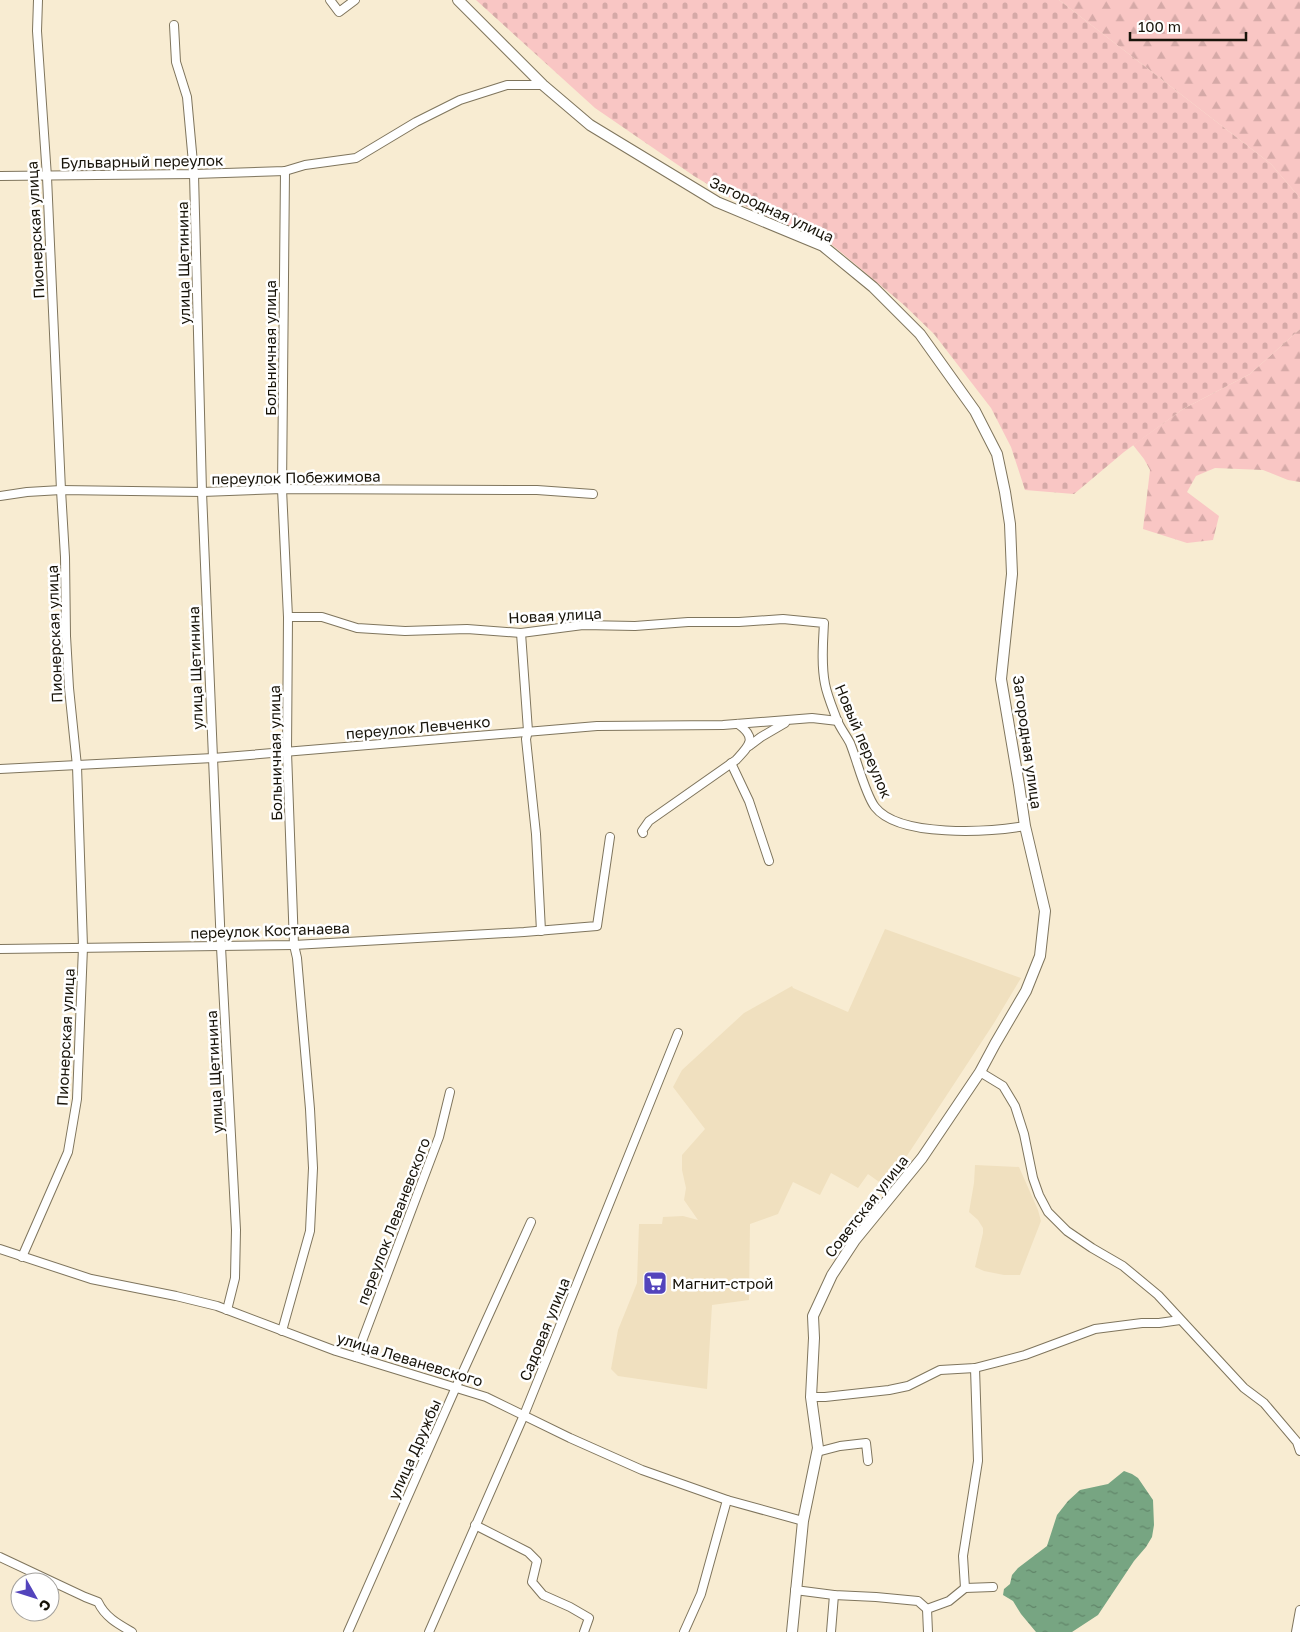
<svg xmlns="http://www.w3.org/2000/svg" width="1300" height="1632" viewBox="0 0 1300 1632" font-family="'Golos Text',sans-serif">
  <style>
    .built { fill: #f0e0bf }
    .forest { fill: url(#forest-firs) }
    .cemetery { fill: url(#cemetery-stones) }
    .water { fill: url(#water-ripples) }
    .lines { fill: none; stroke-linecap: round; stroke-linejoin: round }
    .minor-casing { stroke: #7f755d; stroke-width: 10 }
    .tertiary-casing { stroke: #7f755d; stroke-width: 12 }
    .minor { stroke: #fff; stroke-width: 8 }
    .tertiary { stroke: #fff; stroke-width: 10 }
    .labels { text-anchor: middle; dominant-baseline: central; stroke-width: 5; stroke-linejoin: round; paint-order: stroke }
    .street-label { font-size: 15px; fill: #18140a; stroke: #fff }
    .poi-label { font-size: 15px; fill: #18140a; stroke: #fff; text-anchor: start }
  </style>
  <defs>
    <pattern id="forest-firs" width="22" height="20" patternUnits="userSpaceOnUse" patternTransform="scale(1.25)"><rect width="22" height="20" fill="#f9c6c4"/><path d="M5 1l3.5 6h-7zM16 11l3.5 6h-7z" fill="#d5a9a7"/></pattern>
    <pattern id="cemetery-stones" width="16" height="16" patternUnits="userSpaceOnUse" patternTransform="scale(1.25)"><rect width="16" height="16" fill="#f9c6c4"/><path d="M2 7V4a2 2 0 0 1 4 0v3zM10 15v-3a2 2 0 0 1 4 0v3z" fill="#d5a9a7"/></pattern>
    <pattern id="water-ripples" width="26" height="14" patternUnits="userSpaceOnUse" patternTransform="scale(1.25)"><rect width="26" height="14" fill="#77a582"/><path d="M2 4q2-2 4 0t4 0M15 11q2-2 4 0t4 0" fill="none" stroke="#618569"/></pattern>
  </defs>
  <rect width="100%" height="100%" fill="#f8ecd2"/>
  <g class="built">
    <polygon points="885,929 1021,978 994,1023 899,1168 891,1166 882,1184 868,1174 858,1188 831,1173 820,1195 793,1182 778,1214 750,1224 749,1300 712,1305 707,1389 618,1376 611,1369 618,1330 637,1283 639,1224 662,1224 663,1217 683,1216 698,1220 684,1200 686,1188 682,1170 682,1155 705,1129 673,1087 682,1070 744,1013 792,986 793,988 848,1012"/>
    <polygon points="975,1165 1019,1167 1038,1210 1041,1221 1020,1275 1004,1275 984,1271 975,1267 983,1233 983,1228 978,1220 969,1212 974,1183"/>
  </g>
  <g class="forest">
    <polygon points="1059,0 1300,0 1300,198 1271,164"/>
    <polygon points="1300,329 1300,482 1288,480 1263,470 1215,468 1196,476 1187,492 1219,516 1213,540 1187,543 1143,529 1150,470 1144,459 1133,445 1183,409 1250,374"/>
  </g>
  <polygon class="cemetery" points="476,0 1059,0 1271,164 1300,198 1300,329 1250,374 1183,409 1124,452 1074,494 1025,490 1011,447 991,408 934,334 904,305 824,238 793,228 741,204 694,176 595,108"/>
  <polygon class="water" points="1124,1471 1132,1474 1138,1478 1153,1500 1154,1525 1152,1537 1146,1547 1134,1561 1098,1615 1072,1632 1036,1632 1021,1614 1013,1601 1003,1595 1004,1589 1010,1584 1012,1575 1018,1568 1047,1546 1057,1515 1068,1501 1080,1490 1108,1484"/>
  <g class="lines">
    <g class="minor-casing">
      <g id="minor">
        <polyline points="330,0 339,12 355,0"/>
        <polyline points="174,25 176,62 187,97 194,174 202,492 213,758 221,947 236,1230 235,1278 227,1310"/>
        <polyline points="0,176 194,174 285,171 305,165 356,158 416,122 460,100 507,85 543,85"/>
        <polyline points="0,496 27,492 61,490 202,492 282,489 537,490 593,494"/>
        <path d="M288 617H322L357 628 405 631 467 629 521 633 583 625 635 626 688 622H739L783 619 824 623C823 642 821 664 825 684 827 695 833 709 837 720 840 728 846 735 850 743 857 760 865 794 875 807 899 838 989 832 1025 826"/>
        <polyline points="521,633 528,731 526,739 536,834 541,931"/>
        <polyline points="749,746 761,737 785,723"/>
        <polyline points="731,763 749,801 769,861"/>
        <polyline points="0,769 213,758 597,726 723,725 812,718 838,721"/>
        <path d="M643 833 642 831 649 821 736 760C749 746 758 738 738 724"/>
        <polyline points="0,949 294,945 524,932 597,926 610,837"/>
        <polyline points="980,1072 1003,1086 1015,1106 1024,1134 1033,1178 1039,1195 1048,1212 1067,1231 1092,1248 1123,1266 1158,1295 1244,1388 1264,1403 1297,1442 1300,1451"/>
        <polyline points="0,1249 91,1279 176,1296 217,1306 336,1351 486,1397 570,1438 642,1470 727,1500 803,1521"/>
        <polyline points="22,1257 68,1152 77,1099 83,947 77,766 69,688 66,636 65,557 61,490 47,177 37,31 38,0"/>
        <polyline points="282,1331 310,1231 313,1168 310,1109 297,958 294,945 287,752 288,617 282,489 285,171"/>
        <polyline points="356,1357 439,1137 450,1092"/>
        <polyline points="811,1397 825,1397 889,1390 908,1386 940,1370 975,1368 1025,1355 1095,1329 1142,1323 1159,1323 1180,1320"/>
        <polyline points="817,1452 840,1446 866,1443 868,1461"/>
        <polyline points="475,1525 528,1552 537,1561 532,1582 543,1595 570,1607 589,1618 584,1632"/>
        <path d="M0 1557 85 1597 98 1602C105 1617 118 1624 132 1632"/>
        <polyline points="965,1588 963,1556 978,1461 975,1368"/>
        <polyline points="795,1590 834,1595 876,1597 918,1601 927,1609"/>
        <polyline points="348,1632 456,1387 531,1222"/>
        <polyline points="429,1632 524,1415 678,1033"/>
        <polyline points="684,1632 701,1594 727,1500"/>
        <polyline points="831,1632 834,1595"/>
        <polyline points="928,1632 927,1609 949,1601 965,1588 993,1587"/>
        <polyline points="1296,1632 1300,1610"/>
      </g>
    </g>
    <g class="tertiary-casing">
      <polyline id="tertiary" points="458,0 543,85 590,125 717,202 823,246 873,287 920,334 975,411 997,454 1005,492 1010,524 1012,574 1001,679 1019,785 1025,826 1045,911 1040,956 1026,991 995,1044 980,1072 922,1158 855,1240 832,1275 813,1316 814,1338 811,1397 818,1448 803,1521 792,1632"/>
    </g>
    <use href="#minor" class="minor"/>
    <use href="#tertiary" class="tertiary"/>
  </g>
  <defs>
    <g id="supermarket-square" transform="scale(1.25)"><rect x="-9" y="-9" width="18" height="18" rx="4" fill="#5344bc" stroke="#fff"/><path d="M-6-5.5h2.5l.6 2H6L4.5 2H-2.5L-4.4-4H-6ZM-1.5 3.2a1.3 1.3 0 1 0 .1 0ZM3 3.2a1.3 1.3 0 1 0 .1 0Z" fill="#fff"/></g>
  </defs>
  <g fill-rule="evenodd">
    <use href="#supermarket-square" x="655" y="1283"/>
  </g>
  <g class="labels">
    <g class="street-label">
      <text transform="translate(142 161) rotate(-1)">Бульварный переулок</text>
      <text transform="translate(772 209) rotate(25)">Загородная улица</text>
      <text transform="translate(35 230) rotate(-93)">Пионерская улица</text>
      <text transform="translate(183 263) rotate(-91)">улица Щетинина</text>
      <text transform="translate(270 348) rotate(-90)">Больничная улица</text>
      <text transform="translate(296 477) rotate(-1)">переулок Побежимова</text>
      <text transform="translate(555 615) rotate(-3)">Новая улица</text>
      <text transform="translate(54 634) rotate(-92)">Пионерская улица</text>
      <text transform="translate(195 668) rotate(-92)">улица Щетинина</text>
      <text transform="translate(418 727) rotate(-5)">переулок Левченко</text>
      <text transform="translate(864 741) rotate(67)">Новый переулок</text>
      <text transform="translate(1028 742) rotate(82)">Загородная улица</text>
      <text transform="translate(275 753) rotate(-91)">Больничная улица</text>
      <text transform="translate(270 930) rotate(-2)">переулок Костанаева</text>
      <text transform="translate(65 1037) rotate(-87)">Пионерская улица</text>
      <text transform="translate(214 1072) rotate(-93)">улица Щетинина</text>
      <text transform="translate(866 1206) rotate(-52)">Советская улица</text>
      <text transform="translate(393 1221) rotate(-69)">переулок Леваневского</text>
      <text transform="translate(544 1329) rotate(-68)">Садовая улица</text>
      <text transform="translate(410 1359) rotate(17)">улица Леваневского</text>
      <text transform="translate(414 1449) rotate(-66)">улица Дружбы</text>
    </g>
    <g class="poi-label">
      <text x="672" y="1283">Магнит-строй</text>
    </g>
  </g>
  <g transform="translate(35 1597) rotate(129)"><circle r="24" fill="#ffffff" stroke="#a3a19d"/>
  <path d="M0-4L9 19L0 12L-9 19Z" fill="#5344bc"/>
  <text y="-8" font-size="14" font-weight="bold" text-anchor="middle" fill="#18140a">С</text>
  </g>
  <path d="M1130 32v8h116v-8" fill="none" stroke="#18140a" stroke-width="2.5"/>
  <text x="1138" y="32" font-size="15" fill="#18140a" stroke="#ffffff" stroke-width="4" paint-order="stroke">100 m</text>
</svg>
